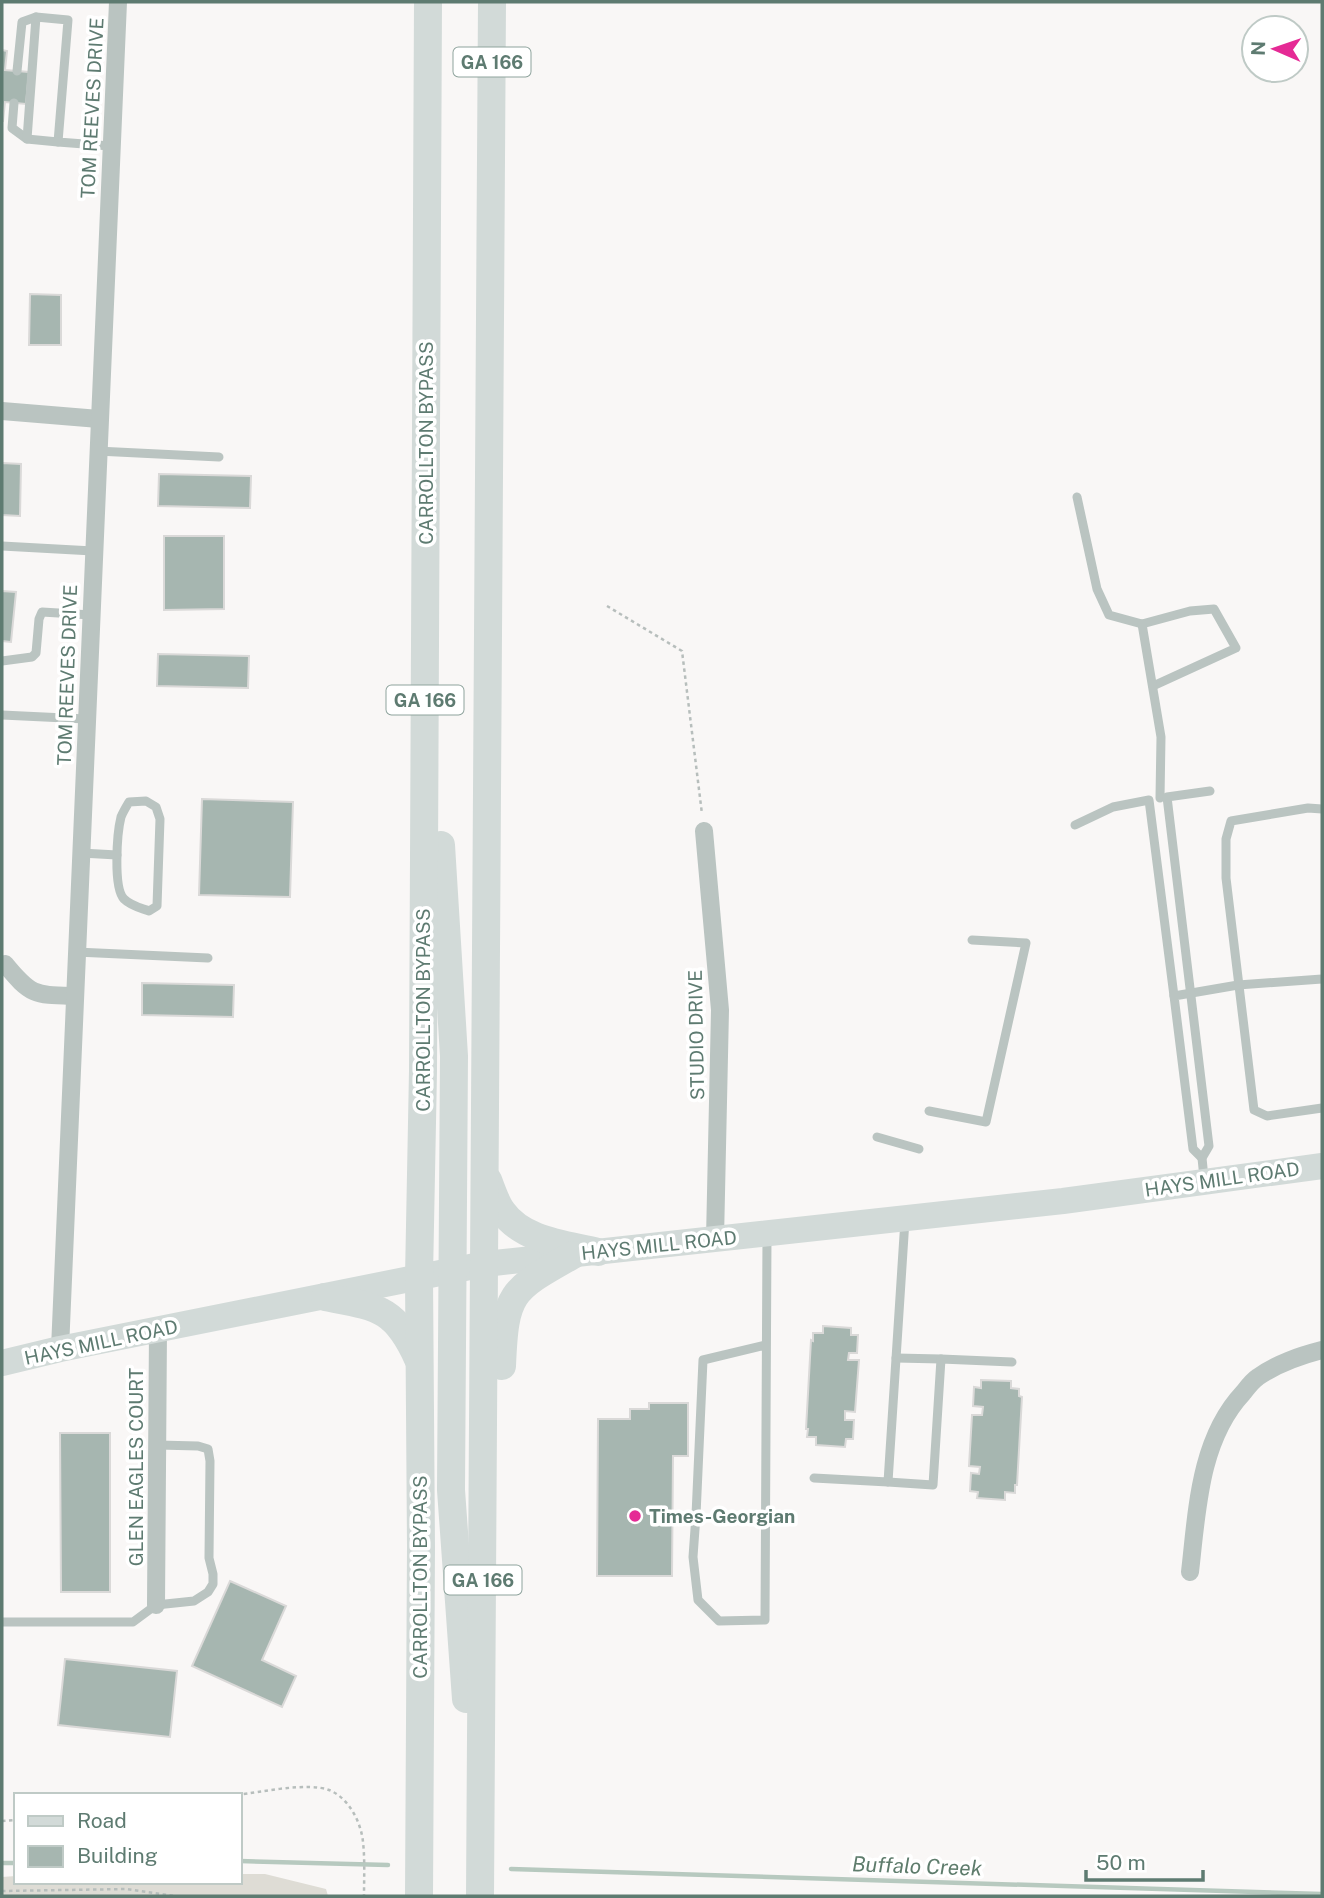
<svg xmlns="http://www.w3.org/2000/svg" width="1324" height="1898" viewBox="0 0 1324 1898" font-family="'Public Sans',sans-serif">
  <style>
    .green { fill: #dedcd5 }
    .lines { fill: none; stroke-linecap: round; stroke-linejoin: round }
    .stream { stroke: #b7c9bf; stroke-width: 4.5 }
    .building { fill: #a6b6b0; stroke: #dad9d8; stroke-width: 2 }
    .path { stroke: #b7bebc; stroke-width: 2.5; stroke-dasharray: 3.5 3.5; stroke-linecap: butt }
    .lane { stroke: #bac4c1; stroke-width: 9 }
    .street { stroke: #bac4c1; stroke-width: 18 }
    .secondary { stroke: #d2dad8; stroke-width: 26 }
    .primary { stroke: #d2dad8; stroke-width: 28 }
    .poi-dot { fill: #e52a95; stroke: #fff; stroke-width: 2.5 }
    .labels { text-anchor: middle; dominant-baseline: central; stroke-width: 7; stroke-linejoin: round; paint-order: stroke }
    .shield { fill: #fff; stroke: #8ea39c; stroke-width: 2 }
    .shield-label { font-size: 18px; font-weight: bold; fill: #5e7b71 }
    .street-label { font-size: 19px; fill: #5e7b71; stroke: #fff }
    .poi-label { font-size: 19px; font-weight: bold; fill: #5e7b71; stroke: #fff; text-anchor: start }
    .water-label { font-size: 21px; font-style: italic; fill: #5e7c6c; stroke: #fff }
  </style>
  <rect width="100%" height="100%" fill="#f9f7f6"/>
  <polygon class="green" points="240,1874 265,1874 326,1889 328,1896 2,1896 2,1877 16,1876 16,1882 240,1882"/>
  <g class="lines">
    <g class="stream">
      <polyline points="240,1861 388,1865"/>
      <polyline points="2,1863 16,1863"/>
      <polyline points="511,1869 1322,1894"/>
    </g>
  </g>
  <g class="building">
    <polygon points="2,50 7,51 5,70 29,72 26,104 5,102 3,121 2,121"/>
    <polygon points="30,294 61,295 61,345 29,345"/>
    <polygon points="2,463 21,464 20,516 2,515"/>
    <polygon points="159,474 251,476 250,508 158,506"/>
    <polygon points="164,536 224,536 224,609 164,610"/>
    <polygon points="2,591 16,592 11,642 2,641"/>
    <polygon points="158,654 249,656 248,688 157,686"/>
    <polygon points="202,799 293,802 290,897 199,895"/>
    <polygon points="142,983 234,985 233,1017 142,1015"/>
    <polygon points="823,1326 851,1328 851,1335 858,1335 857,1353 849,1353 848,1360 859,1360 855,1412 845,1411 845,1420 854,1420 853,1439 846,1439 845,1447 816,1445 816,1437 807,1437 808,1429 806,1429 811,1340 813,1341 813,1333 823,1333"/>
    <polygon points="981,1380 1011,1381 1011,1388 1019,1389 1019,1396 1022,1397 1017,1485 1015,1485 1015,1493 1005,1492 1005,1500 977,1498 978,1492 970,1491 971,1473 979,1474 980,1467 969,1466 972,1415 982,1415 983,1407 973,1406 974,1387 981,1388"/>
    <polygon points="649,1403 688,1403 688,1456 673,1456 672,1576 597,1576 598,1419 630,1419 630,1409 649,1409"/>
    <polygon points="60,1433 110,1433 110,1592 61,1592"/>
    <polygon points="230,1581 286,1606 262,1660 296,1676 282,1707 192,1666"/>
    <polygon points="65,1659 177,1671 170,1737 58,1725"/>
  </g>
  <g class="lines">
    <g class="path">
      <polyline points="607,606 682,651 702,814"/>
      <path d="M237 1795C261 1792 308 1782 329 1790 349 1798 361 1822 363 1842 365 1860 364 1878 364 1896"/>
      <polyline points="2,1821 16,1820"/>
      <polyline points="2,1891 127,1889 175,1896"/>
    </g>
    <g class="lane">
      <polyline points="17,71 22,22 36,17 68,20 58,142 110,146"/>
      <polyline points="14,103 12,128 27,139 58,142"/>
      <polyline points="27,139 36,17"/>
      <polyline points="97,451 219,457"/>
      <polyline points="1077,497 1097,589 1109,615 1142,624 1190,611 1214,609 1236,648 1153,686"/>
      <polyline points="2,546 93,551"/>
      <polyline points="1142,624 1161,737 1160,798"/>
      <polyline points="2,661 32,657 36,653 39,619 42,612 91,615"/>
      <polyline points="2,715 86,719"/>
      <path d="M146 801 156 807 160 819 157 906 149 911C141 908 131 906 124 899 113 888 117 833 121 817 123 812 126 807 129 802Z"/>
      <polyline points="1322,809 1308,808 1231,821 1226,839 1226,878 1254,1110 1267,1116 1322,1108"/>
      <polyline points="1075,825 1113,807 1149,800 1174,996"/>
      <polyline points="81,853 117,855"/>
      <polyline points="76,952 208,958"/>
      <polyline points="929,1111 986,1122 1026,943 972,940"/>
      <polyline points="877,1137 919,1149"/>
      <polyline points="1202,1158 1193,1149 1174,996 1238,985 1322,979"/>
      <polyline points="1204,1178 1202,1158 1209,1146 1167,797 1210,791"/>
      <polyline points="766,1345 703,1360 696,1515 693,1557 698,1600 719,1621 765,1620 767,1236"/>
      <polyline points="896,1358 941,1359"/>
      <polyline points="814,1478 888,1482 905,1220"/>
      <polyline points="888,1482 933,1485 941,1359 1012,1362"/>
      <polyline points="2,1622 133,1622 156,1605 194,1601 208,1592 213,1584 213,1574 209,1558 210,1461 208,1449 198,1446 158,1445"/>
    </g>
    <g class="street">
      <polyline points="2,411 99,419"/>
      <polyline points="704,831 720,1010 715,1239"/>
      <path d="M5 964C31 996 35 995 75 996"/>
      <polyline points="60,1349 118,2"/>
      <path d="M1190 1572C1197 1512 1199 1440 1243 1393 1247 1388 1252 1381 1258 1377 1278 1363 1299 1356 1322 1350"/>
      <polyline points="156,1605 158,1330"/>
    </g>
    <polyline class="secondary" points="2,1363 60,1349 485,1264 1063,1201 1322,1166"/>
    <g class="primary">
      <polyline points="441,845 454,1056 451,1490 466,1699"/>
      <path d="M488 1180C492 1190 496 1203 502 1211 523 1241 565 1244 598 1252"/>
      <path d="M325 1297C377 1307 395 1307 418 1359"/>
      <path d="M502 1366C505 1292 511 1290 573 1255"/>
      <polyline points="419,1896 421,1547 419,1277 423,1071 428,2"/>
      <polyline points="480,1896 492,2"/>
    </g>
  </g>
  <circle class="poi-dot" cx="635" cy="1516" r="7"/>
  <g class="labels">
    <g class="shield">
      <rect x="453.5" y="47.5" width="77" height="29" rx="5"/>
      <rect x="386.5" y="685.5" width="77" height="29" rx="5"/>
      <rect x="444.5" y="1565.5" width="77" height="29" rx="5"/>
    </g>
    <g class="shield-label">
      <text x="492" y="62">GA 166</text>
      <text x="425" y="700">GA 166</text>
      <text x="483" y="1580">GA 166</text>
    </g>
    <g class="street-label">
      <text transform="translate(92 108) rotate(-87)">TOM REEVES DRIVE</text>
      <text transform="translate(426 443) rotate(-90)">CARROLLTON BYPASS</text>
      <text transform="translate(67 675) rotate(-88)">TOM REEVES DRIVE</text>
      <text transform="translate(423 1010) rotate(-90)">CARROLLTON BYPASS</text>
      <text transform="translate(696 1035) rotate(-91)">STUDIO DRIVE</text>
      <text transform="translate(1222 1179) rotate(-8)">HAYS MILL ROAD</text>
      <text transform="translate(659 1245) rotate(-6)">HAYS MILL ROAD</text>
      <text transform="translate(101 1342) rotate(-12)">HAYS MILL ROAD</text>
      <text transform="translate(136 1467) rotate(-90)">GLEN EAGLES COURT</text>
      <text transform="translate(420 1577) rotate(-90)">CARROLLTON BYPASS</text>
    </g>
    <g class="poi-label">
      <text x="649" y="1516">Times-Georgian</text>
    </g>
    <g class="water-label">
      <text transform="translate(917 1866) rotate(2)">Buffalo Creek</text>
    </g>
  </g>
  <rect width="1324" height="1898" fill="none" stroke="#5e7b71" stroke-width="7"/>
  <rect x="14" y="1793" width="228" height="91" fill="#ffffff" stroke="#bfcac6" stroke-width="2"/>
  <rect x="28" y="1816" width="35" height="10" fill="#d2dad8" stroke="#bfcac6" stroke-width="2"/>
  <text x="77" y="1828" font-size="21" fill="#5e7b71">Road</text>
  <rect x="28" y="1846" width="35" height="21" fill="#a6b6b0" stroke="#bfcac6" stroke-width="2"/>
  <text x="77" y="1863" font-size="21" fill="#5e7b71">Building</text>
  <g transform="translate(1275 49) rotate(272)"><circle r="33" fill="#ffffff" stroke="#bfcac6" stroke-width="2"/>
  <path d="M0-5L12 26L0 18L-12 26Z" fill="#e52a95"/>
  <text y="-10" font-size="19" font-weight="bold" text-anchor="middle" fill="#5e7b71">N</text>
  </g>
  <path d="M1086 1870v10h117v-10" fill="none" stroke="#5e7b71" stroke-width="3.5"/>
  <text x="1096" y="1870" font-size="21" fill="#5e7b71" stroke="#ffffff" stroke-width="5" paint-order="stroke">50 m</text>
</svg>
